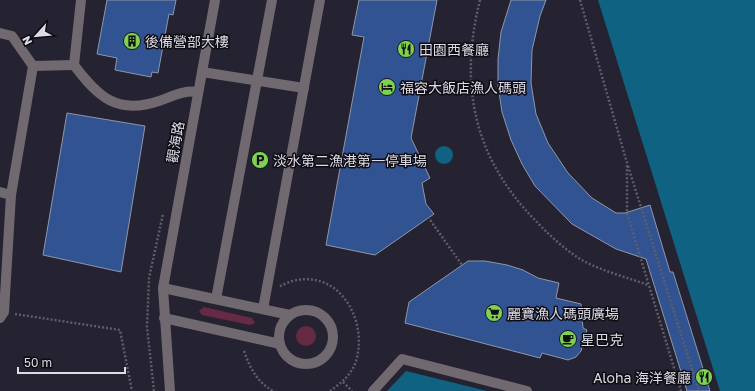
<svg xmlns="http://www.w3.org/2000/svg" width="755" height="391" viewBox="0 0 755 391" font-family="'Golos Text','Noto Sans TC',sans-serif">
  <style>
    .green { fill: #672a44 }
    .water { fill: #106282 }
    .building { fill: #325391; stroke: #8d97a9 }
    .lines { fill: none; stroke-linecap: round; stroke-linejoin: round }
    .path { stroke: #605d6b; stroke-width: 2.5; stroke-dasharray: 2 2; stroke-linecap: butt }
    .minor { stroke: #706970; stroke-width: 10 }
    .labels { text-anchor: middle; dominant-baseline: central; stroke-width: 3; stroke-linejoin: round; paint-order: stroke }
    .poi-label { font-size: 14px; fill: #dddbe6; stroke: #0e0c13; text-anchor: start }
    .street-label { font-size: 14px; fill: #dddbe6; stroke: #0e0c13 }
  </style>
  <rect width="100%" height="100%" fill="#252231"/>
  <g class="green">
    <polygon points="204,307 252,318 255,323 250,325 202,315 199,311"/>
    <circle cx="306" cy="336" r="10"/>
  </g>
  <g class="water">
    <polygon points="598,0 755,0 755,391 720,391"/>
    <circle cx="444" cy="155" r="9"/>
    <polygon points="406,371 487,391 387,391"/>
  </g>
  <g class="building">
    <polygon points="107,0 176,0 173,15 169,14 158,73 152,72 151,77 115,70 117,58 97,54"/>
    <polygon points="359,0 437,0 411,138 430,178 422,183 426,204 434,214 375,255 326,245 364,37 352,35"/>
    <polygon points="511,0 546,0 540,16 532,50 531,83 536,114 548,143 568,173 592,198 616,213 625,213 650,205 670,272 673,272 710,391 687,391 646,259 616,249 572,224 535,186 522,164 511,140 502,112 498,85 498,59 501,32"/>
    <polygon points="67,113 145,126 121,272 43,255"/>
    <polygon points="468,261 485,261 507,265 523,270 538,278 559,283 556,298 581,304 583,328 587,330 581,351 576,357 568,360 542,353 540,358 405,323 409,302"/>
  </g>
  <g class="lines">
    <g class="path">
      <path d="M480 0C459 84 473 156 534 219 548 234 563 248 580 259 601 271 626 277 648 285"/>
      <polyline points="580,0 627,163 627,213 681,391"/>
      <polyline points="628,166 699,391"/>
      <polyline points="428,217 462,265"/>
      <path d="M280 286C285 284 291 281 297 280 344 272 369 326 355 364 350 376 340 384 330 391"/>
      <polyline points="15,314 120,330 132,391"/>
      <path d="M244 351C250 368 257 382 273 391"/>
      <polyline points="343,382 352,391"/>
      <polyline points="154,391 147,327 149,278 163,214"/>
    </g>
    <g class="minor">
      <path d="M81 0 74 65C98 97 117 115 159 101 173 96 184 90 198 92"/>
      <polyline points="0,33 12,36 33,66 74,65"/>
      <polyline points="202,72 304,88"/>
      <polyline points="0,192 11,195"/>
      <polyline points="163,288 290,315"/>
      <polyline points="216,299 272,0"/>
      <polyline points="263,309 320,0"/>
      <circle cx="306" cy="337" r="27"/>
      <polyline points="0,318 4,312 11,195 33,66"/>
      <polyline points="164,318 280,344"/>
      <polyline points="170,391 163,288 215,0"/>
      <polyline points="373,391 402,359 527,391"/>
    </g>
  </g>
  <defs>
    <g id="building-disc" transform="scale(0.9)"><circle r="9.5" fill="#7ed153" stroke="#0e0c13"/><path d="M-4-6H4V6H1V3H-1V6H-4ZM-2.5-4.3h1.7v1.8h-1.7ZM.8-4.3h1.7v1.8H.8ZM-2.5-1h1.7V.8h-1.7ZM.8-1h1.7V.8H.8Z" fill="#111"/></g>
    <g id="restaurant-disc" transform="scale(0.9)"><circle r="9.5" fill="#7ed153" stroke="#0e0c13"/><path d="M-5-6h1v4h1v-4h1v4h1v-4h1v5L-1.5 .5V6h-2V.5L-5-1ZM5-6V6H3V1.5H1.5Q1.5-4 5-6Z" fill="#111"/></g>
    <g id="hotel-disc" transform="scale(0.9)"><circle r="9.5" fill="#7ed153" stroke="#0e0c13"/><path d="M-6-4.5h1.5V1H6V5H4.5V3h-9V5H-6ZM-4 0a1.8 1.8 0 1 1 3.6 0ZM.5 0V-2.5h3Q6-2.5 6 0Z" fill="#111"/></g>
    <g id="parking-disc" transform="scale(0.9)"><circle r="9.5" fill="#7ed153" stroke="#0e0c13"/><path d="M-3.5-5.5H1a3.5 3.5 0 0 1 0 7H-1V5.5H-3.5ZM-1-3.4V-.6H.8a1.4 1.4 0 0 0 0-2.8Z" fill="#111"/></g>
    <g id="supermarket-disc" transform="scale(0.9)"><circle r="9.5" fill="#7ed153" stroke="#0e0c13"/><path d="M-6-5.5h2.5l.6 2H6L4.5 2H-2.5L-4.4-4H-6ZM-1.5 3.2a1.3 1.3 0 1 0 .1 0ZM3 3.2a1.3 1.3 0 1 0 .1 0Z" fill="#111"/></g>
    <g id="cafe-disc" transform="scale(0.9)"><circle r="9.5" fill="#7ed153" stroke="#0e0c13"/><path d="M-5.5-4.5H6V0H3Q3 3.5 0 3.5H-2.5Q-5.5 3.5-5.5 0ZM3-3.2v2h1.7v-2ZM-6 4.5H4V6H-6Z" fill="#111"/></g>
  </defs>
  <g fill-rule="evenodd">
    <use href="#building-disc" x="132" y="41"/>
    <use href="#restaurant-disc" x="406" y="49"/>
    <use href="#hotel-disc" x="387" y="87"/>
    <use href="#parking-disc" x="260" y="160"/>
    <use href="#supermarket-disc" x="494" y="313"/>
    <use href="#cafe-disc" x="568" y="339"/>
    <use href="#restaurant-disc" x="704" y="377"/>
  </g>
  <g class="labels">
    <g class="poi-label">
      <text x="145" y="41">後備營部大樓</text>
      <text x="419" y="49">田園西餐廳</text>
      <text x="400" y="87">福容大飯店漁人碼頭</text>
      <text x="273" y="160">淡水第二漁港第一停車場</text>
      <text x="507" y="313">麗寶漁人碼頭廣場</text>
      <text x="581" y="339">星巴克</text>
      <text x="691" y="377" text-anchor="end">Aloha 海洋餐廳</text>
    </g>
    <g class="street-label">
      <text transform="translate(175 142) rotate(-80)">觀海路</text>
    </g>
  </g>
  <g transform="translate(36 36) rotate(243)" stroke="#0e0c13" stroke-width="3" paint-order="stroke">
  <path d="M0-3L7 15L0 10L-7 15Z" fill="#dddbe6"/>
  <text y="-6" font-size="11" font-weight="bold" text-anchor="middle" fill="#dddbe6">N</text>
  </g>
  <path d="M18 367v6h107v-6" fill="none" stroke="#dddbe6" stroke-width="2"/>
  <text x="24" y="367" font-size="12" fill="#dddbe6" stroke="#0e0c13" stroke-width="3" paint-order="stroke">50 m</text>
</svg>
